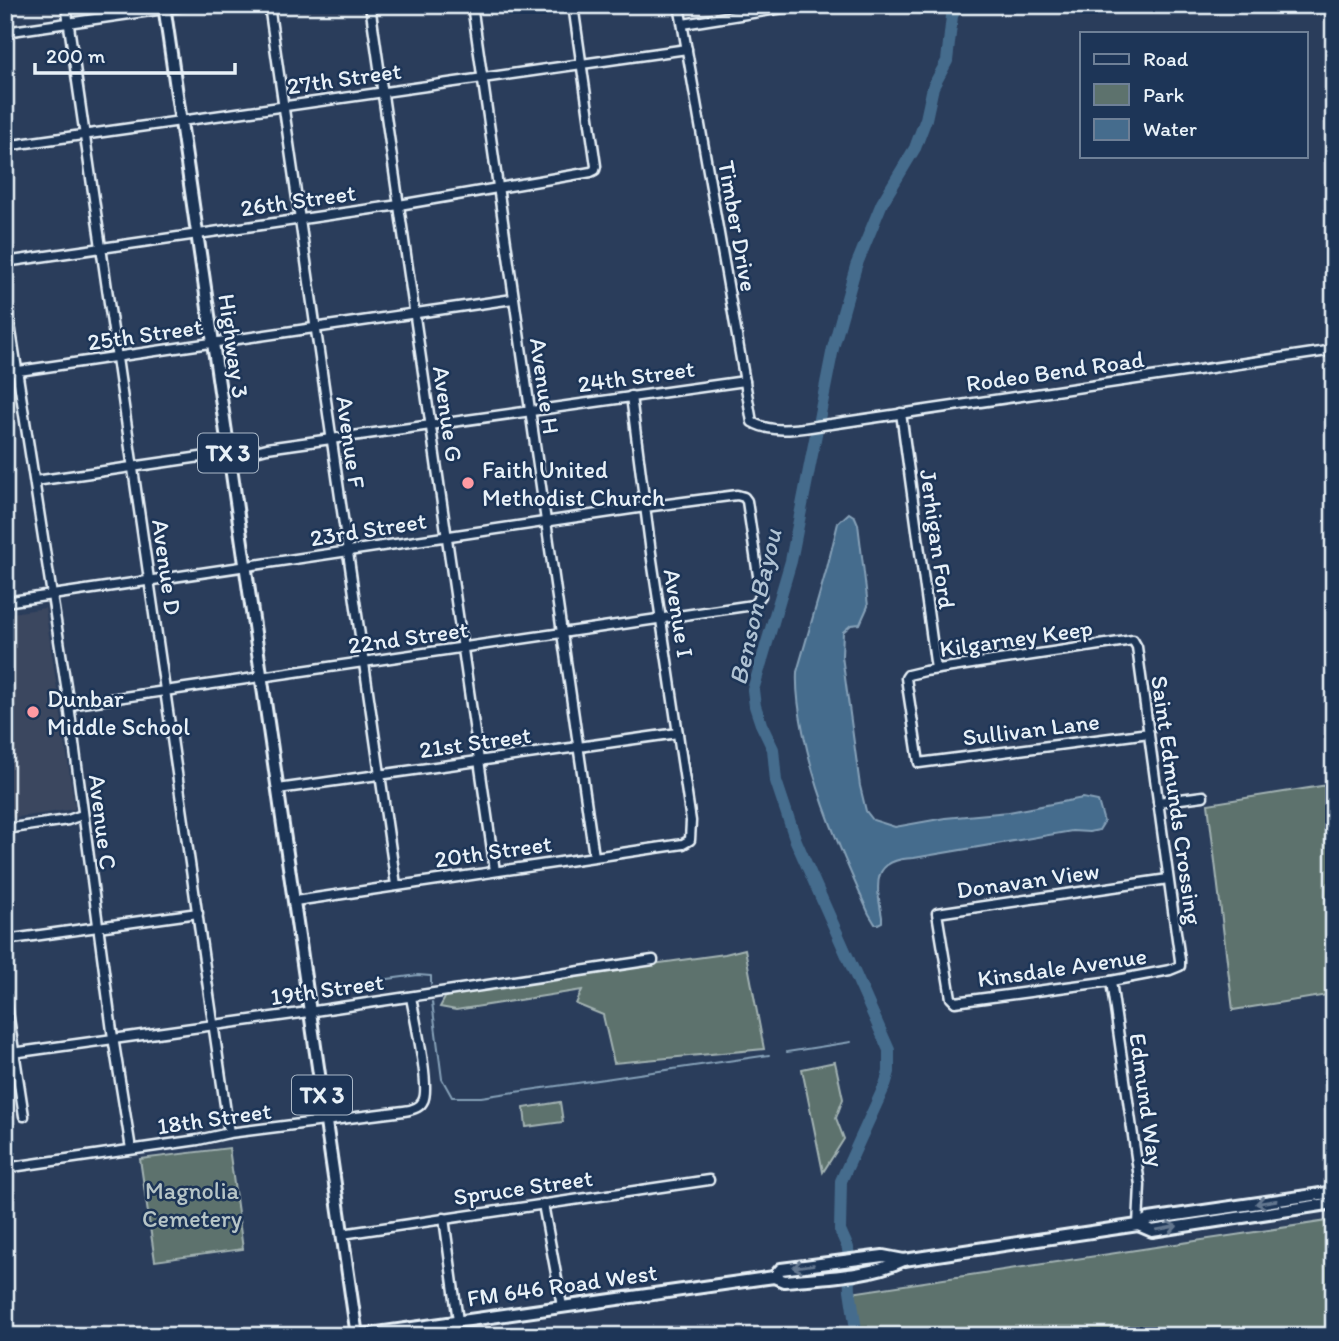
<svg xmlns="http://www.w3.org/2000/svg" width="1339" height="1341" viewBox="0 0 1339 1341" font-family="Itim,sans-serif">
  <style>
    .built { fill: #3a465f }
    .green { fill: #5d726d; stroke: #a2b2b2; stroke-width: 2 }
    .water { fill: #456c8d; stroke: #86a1b8; stroke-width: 2 }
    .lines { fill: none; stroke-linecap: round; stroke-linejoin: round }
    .stream { stroke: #86a1b8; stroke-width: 2 }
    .river { stroke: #456c8d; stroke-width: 12 }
    .minor-casing { stroke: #e8f1f8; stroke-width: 13 }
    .major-casing { stroke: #e8f1f8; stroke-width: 16 }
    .minor { stroke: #1d3557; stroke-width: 8 }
    .major { stroke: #1d3557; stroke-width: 10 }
    .oneway { stroke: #64778f }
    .poi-dot { fill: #ff9aa2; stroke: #1d3557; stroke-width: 2.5 }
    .labels { text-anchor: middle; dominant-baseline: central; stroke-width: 5; stroke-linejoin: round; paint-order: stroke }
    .shield { fill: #1d3557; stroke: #abb9c8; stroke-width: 2 }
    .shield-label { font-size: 23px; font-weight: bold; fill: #e8f1f8 }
    .street-label { font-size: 24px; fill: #e8f1f8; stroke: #1d3557 }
    .poi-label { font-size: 24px; fill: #e8f1f8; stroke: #1d3557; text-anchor: start }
    .park-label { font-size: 24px; fill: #b7c5c7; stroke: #1d3557 }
    .water-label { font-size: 26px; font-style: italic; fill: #afc2d3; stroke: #1d3557 }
  </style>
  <rect width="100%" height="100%" fill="#2a3d5b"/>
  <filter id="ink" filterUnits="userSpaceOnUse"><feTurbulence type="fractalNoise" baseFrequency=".0143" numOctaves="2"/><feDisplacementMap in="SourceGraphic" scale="14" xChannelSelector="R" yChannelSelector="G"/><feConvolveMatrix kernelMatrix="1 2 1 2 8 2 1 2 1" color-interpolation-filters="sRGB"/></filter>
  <g filter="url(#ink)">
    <polygon class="built" points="45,608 75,809 5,819 5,614"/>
    <g class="green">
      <polygon points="1334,784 1334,994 1233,1010 1208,804"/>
      <polygon points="745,949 764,1049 614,1063 603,1015 576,1004 582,990 456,1010 440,1007 446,996 602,971 725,954"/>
      <polygon points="835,1062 843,1099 836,1118 844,1139 823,1172 802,1069"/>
      <polygon points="560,1102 563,1122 526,1127 524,1108"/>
      <polygon points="229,1148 243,1249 155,1261 140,1159"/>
      <polygon points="1334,1220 1334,1336 858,1336 851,1293"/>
    </g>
    <path class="water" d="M849 513 855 517 858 524 868 606 860 624 851 625 843 632 842 656 860 786 866 811 873 820 895 827 945 818 1009 812 1083 798 1098 801 1104 822 1099 830 1089 832 1072 831 914 858C871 859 876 884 882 917V922L878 924H875L869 914C842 854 816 796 803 731 799 711 796 692 797 672L827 568 838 523Z"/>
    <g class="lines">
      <g class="stream">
        <polyline points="335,986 418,975 431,976 431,984"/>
        <polyline points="432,1002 442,1079 452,1097 481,1097 769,1055"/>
        <polyline points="877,1026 879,1025"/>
        <polyline points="787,1052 851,1042"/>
      </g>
      <polyline class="river" points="857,1336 850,1290 848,1248 840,1230 841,1181 885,1085 889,1072 889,1050 796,841 776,781 773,749 761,724 755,706 753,690 791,561 833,348 856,266 882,203 915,148 926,119 933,87 947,61 952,16 957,5"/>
      <g class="minor-casing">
        <g id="minor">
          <polyline points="66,5 229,1133"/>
          <polyline points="269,5 396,885"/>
          <polyline points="370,5 495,871"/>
          <polyline points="472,5 594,856"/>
          <path d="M679 5 752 422C776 436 805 427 831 424L1334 350"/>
          <polyline points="683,24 803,5"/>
          <polyline points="5,32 192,5"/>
          <polyline points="5,146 687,49"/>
          <polyline points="5,262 399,205 591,172 595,170 596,166 573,5"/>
          <polyline points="5,292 69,705 112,1031 131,1149"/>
          <polyline points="5,373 513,299"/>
          <polyline points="901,413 936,669"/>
          <polyline points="35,481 228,453 244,454 267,448 745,381"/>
          <polyline points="5,602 645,507 737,495 744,497 747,501 761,596 753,605 69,705"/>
          <path d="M1149 733 919 763 906 678 908 675 925 671 1133 640 1137 647C1151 752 1165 856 1180 960V966L1170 970 1111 981 955 1002 951 998 937 913 1168 879"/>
          <polyline points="278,789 678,733"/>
          <polyline points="1158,802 1203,796"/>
          <polyline points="5,829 68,820 82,815"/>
          <polyline points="295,901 683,844 690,840 691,821 651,553 631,396"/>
          <polyline points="5,940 198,913"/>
          <polyline points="1111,981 1140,1185 1138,1225"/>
          <polyline points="5,992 24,1116"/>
          <polyline points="5,1054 308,1012 653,960"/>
          <path d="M5 1168 198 1140 229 1133 404 1111C412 1110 420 1108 423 1101 431 1088 414 1015 411 997"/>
          <polyline points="543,1204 562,1306"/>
          <polyline points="444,1218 458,1321"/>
          <polyline points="342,1234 709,1180"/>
        </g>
      </g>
      <g class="major-casing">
        <g id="major">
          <polyline points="164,5 357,1336"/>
          <polyline points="1138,1225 1152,1231 1334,1203"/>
          <polyline points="774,1277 781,1269 883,1256 904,1260 1138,1225 1149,1219 1334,1192"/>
          <path d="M356 1336 774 1277 784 1281C824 1277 868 1277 904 1260"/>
        </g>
      </g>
      <use href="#minor" class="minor"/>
      <use href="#major" class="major"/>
    </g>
    <defs><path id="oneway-shaft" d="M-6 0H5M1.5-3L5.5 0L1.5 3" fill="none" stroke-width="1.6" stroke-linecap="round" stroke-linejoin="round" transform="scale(1.75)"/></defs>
    <g class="oneway">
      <use href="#oneway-shaft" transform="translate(1266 1202) rotate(171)"/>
      <use href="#oneway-shaft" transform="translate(1167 1228) rotate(-10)"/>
      <use href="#oneway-shaft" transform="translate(803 1266) rotate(172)"/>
    </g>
  </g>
  <g class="poi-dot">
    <circle cx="468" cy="483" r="7"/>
    <circle cx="33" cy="712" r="7"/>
  </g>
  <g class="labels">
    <g class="shield">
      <rect x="198" y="433.5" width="60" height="39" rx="5"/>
      <rect x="292" y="1075.5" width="60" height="39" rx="5"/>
    </g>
    <g class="shield-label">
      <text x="228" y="453">TX 3</text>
      <text x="322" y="1095">TX 3</text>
    </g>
    <g class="street-label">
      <text transform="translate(344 78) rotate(-8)">27th Street</text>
      <text transform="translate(298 200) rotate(-8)">26th Street</text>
      <text transform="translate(738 226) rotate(80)">Timber Drive</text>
      <text transform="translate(145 334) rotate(-8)">25th Street</text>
      <text transform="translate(234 346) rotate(82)">Highway 3</text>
      <text transform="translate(1055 371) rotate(-8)">Rodeo Bend Road</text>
      <text transform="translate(636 376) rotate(-8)">24th Street</text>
      <text transform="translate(545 386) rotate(82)">Avenue H</text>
      <text transform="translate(448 414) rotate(82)">Avenue G</text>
      <text transform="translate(351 442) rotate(82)">Avenue F</text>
      <text transform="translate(368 529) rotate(-9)">23rd Street</text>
      <text transform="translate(938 539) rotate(82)">Jerhigan Ford</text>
      <text transform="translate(167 567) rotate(82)">Avenue D</text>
      <text transform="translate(679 613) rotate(81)">Avenue I</text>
      <text transform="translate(408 637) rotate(-8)">22nd Street</text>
      <text transform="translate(1016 638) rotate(-8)">Kilgarney Keep</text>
      <text transform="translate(1031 729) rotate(-7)">Sullivan Lane</text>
      <text transform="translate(475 742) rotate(-8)">21st Street</text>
      <text transform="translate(1177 800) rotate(82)">Saint Edmunds Crossing</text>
      <text transform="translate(103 822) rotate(83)">Avenue C</text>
      <text transform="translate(493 851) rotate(-8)">20th Street</text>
      <text transform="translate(1028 880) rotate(-8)">Donavan View</text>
      <text transform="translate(1062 967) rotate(-8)">Kinsdale Avenue</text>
      <text transform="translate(327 989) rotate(-8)">19th Street</text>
      <text transform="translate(1147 1100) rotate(82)">Edmund Way</text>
      <text transform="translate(214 1118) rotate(-8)">18th Street</text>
      <text transform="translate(523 1187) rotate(-8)">Spruce Street</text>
      <text transform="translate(562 1285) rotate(-8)">FM 646 Road West</text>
    </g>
    <g class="poi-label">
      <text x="482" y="469">Faith United<tspan x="482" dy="28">Methodist Church</tspan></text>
      <text x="47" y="698">Dunbar<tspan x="47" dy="28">Middle School</tspan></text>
    </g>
    <g class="park-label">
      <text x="192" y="1190">Magnolia<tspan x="192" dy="28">Cemetery</tspan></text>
    </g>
    <g class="water-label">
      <text transform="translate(755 607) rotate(-77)">Benson Bayou</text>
    </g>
  </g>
  <rect width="1339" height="1341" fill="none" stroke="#1d3557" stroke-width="28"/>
  <rect x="14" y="14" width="1311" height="1313" fill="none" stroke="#e8f1f8" stroke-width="2.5" filter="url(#ink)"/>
  <rect x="1080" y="32" width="228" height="126" fill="#1d3557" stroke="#6e8097" stroke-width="2"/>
  <rect x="1094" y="54" width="35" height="10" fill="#1d3557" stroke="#6e8097" stroke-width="2"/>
  <text x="1143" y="66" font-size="21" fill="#e8f1f8">Road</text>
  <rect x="1094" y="84" width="35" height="21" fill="#5d726d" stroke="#6e8097" stroke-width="2"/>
  <text x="1143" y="102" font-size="21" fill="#e8f1f8">Park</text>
  <rect x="1094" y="119" width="35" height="21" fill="#456c8d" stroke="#6e8097" stroke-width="2"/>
  <text x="1143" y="136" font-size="21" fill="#e8f1f8">Water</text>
  <path d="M35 63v10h200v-10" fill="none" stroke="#e8f1f8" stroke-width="3.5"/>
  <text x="46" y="63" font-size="21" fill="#e8f1f8" stroke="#1d3557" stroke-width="5" paint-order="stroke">200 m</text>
</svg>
